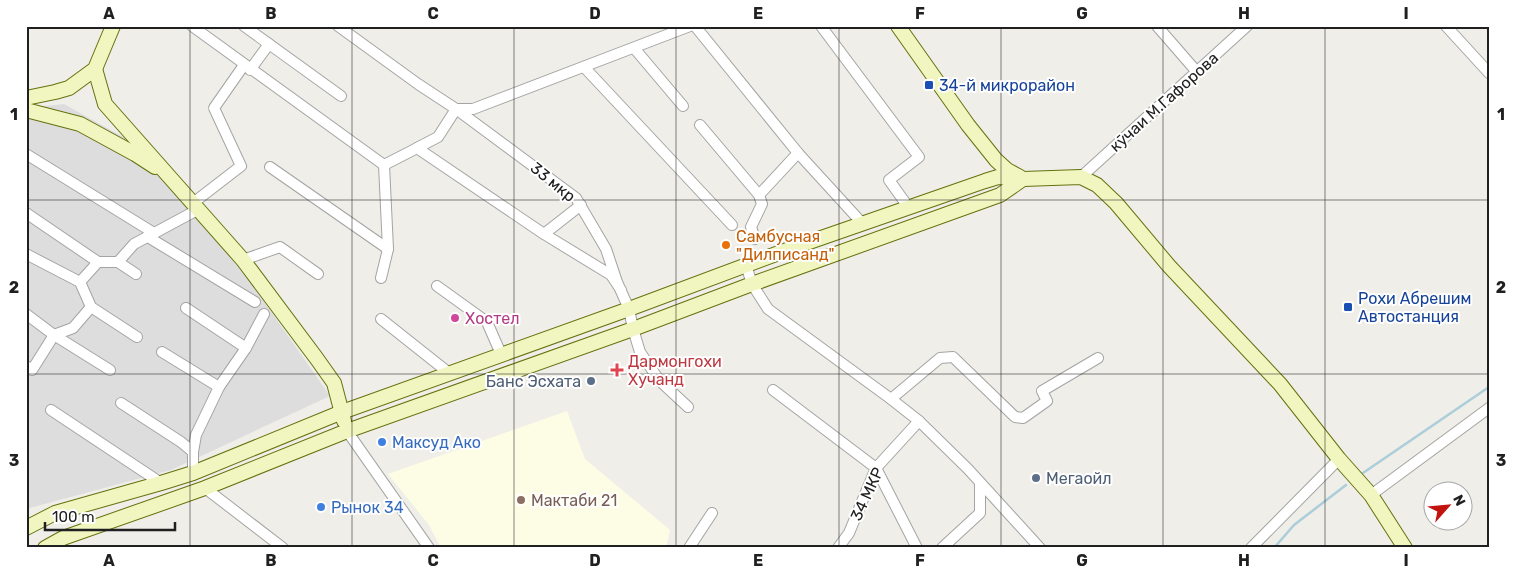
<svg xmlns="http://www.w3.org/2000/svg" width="1515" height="574" viewBox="0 0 1515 574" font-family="Rubik,sans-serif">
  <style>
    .residential { fill: #dedddd }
    .education { fill: #fcfde4 }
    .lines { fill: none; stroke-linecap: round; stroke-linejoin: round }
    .stream { stroke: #abceda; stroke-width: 2.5 }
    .street-casing { stroke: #a4a4a4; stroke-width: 12 }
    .secondary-casing { stroke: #64720d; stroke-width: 16 }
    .street { stroke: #fff; stroke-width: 10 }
    .secondary { stroke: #f1f5c0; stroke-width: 14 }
    .grid { fill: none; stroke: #202020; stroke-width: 1; stroke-opacity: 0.55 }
    .transit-dot { fill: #1a4fb4; stroke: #fff; stroke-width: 2 }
    .food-dot { fill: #e8710a; stroke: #fff; stroke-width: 2 }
    .hotel-dot { fill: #d1479c; stroke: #fff; stroke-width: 2 }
    .health-dot { fill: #e0444e; stroke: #fff; stroke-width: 2 }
    .service-dot { fill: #5c6f8a; stroke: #fff; stroke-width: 2 }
    .shop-dot { fill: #3f7fe0; stroke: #fff; stroke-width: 2 }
    .education-dot { fill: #8d6e63; stroke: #fff; stroke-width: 2 }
    .labels { text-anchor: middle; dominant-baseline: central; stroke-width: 4; stroke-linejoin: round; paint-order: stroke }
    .transit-label { font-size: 16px; fill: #164399; stroke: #fff; text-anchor: start }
    .street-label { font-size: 16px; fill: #202020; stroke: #fff }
    .food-label { font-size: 16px; fill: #c56008; stroke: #fff; text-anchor: start }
    .hotel-label { font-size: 16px; fill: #b23c85; stroke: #fff; text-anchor: start }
    .health-label { font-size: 16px; fill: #be3a42; stroke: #fff; text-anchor: start }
    .service-label { font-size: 16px; fill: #4e5e75; stroke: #fff; text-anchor: end }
    .shop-label { font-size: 16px; fill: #366cbe; stroke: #fff; text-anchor: start }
    .education-label { font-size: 16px; fill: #785e54; stroke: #fff; text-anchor: start }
    .neatline { fill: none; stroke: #202020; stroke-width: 2 }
    .grid-label { font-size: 16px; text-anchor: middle; font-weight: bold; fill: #202020 }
  </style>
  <rect width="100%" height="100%" fill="#f0eee8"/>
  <polygon class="residential" points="64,104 136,144 226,247 330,396 171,470 26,509 26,108"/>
  <polygon class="education" points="567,411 585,459 670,530 666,548 441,548 429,525 388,474"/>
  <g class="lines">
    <g class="stream">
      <polyline points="1360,475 1489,387"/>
      <polyline points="1274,548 1294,525 1346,485"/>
    </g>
    <g class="street-casing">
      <g id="street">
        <polyline points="192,26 384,165"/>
        <polyline points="244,26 341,96"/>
        <polyline points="338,26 418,84 456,109 473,109 690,26"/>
        <polyline points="695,26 798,153 862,223"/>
        <polyline points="821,26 919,157 889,180 909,208"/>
        <polyline points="1157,26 1197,72"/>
        <polyline points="1446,26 1489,73"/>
        <polyline points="634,48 683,106"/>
        <polyline points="584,67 732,225"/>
        <polyline points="250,70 269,44"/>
        <polyline points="700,125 759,195 762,204 751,227 755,239"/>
        <polyline points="26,154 154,233"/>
        <polyline points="384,165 421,146"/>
        <polyline points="270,167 388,249"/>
        <polyline points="1081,177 1247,26"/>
        <polyline points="759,195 798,153"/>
        <polyline points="193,203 241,166 214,108 244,65"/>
        <polyline points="26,213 98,262"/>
        <polyline points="544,234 581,205"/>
        <polyline points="148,237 255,302"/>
        <polyline points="26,254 80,282 98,262 118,262 134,244 199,209"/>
        <polyline points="243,260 280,247 318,274"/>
        <polyline points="118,262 136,274"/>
        <polyline points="746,265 752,284 768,309 891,399 919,421 968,469 1040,548"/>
        <polyline points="381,278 388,249 384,165"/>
        <polyline points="80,282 91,307 137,337"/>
        <polyline points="437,286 487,322 501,354"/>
        <polyline points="621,290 611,275 544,234 417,148 438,137 456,109 576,198 606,249 617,282 629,309 633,329 640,352 659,380 688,407"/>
        <polyline points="186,308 246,348"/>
        <polyline points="26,314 54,335 110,370"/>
        <polyline points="381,319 449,373"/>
        <polyline points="162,352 219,387 196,435 193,452 193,473"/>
        <polyline points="26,366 32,370 54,335 73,328 91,307"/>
        <polyline points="219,387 246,348 264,314"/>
        <polyline points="773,390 876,468 917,548"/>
        <polyline points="891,399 940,358 953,357 1015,417 1023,418 1047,401 1042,391 1098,358"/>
        <polyline points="121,403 181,442 193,452"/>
        <polyline points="51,410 161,483"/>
        <polyline points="347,431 429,548"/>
        <polyline points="205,488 283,548"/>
        <polyline points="1371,495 1489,408"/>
        <polyline points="689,548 712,513"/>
        <polyline points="838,548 849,533 876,468 919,421"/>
        <polyline points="942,548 980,513 980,483"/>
        <polyline points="1251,548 1339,459"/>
      </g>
    </g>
    <g class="secondary-casing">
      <g id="secondary">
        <polyline points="898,26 968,125 996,160 1007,170 1020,177"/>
        <polyline points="95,69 105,104 243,260 317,359 334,383 344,421"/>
        <polyline points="26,98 55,92 69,88 95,69 113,26"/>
        <polyline points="26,110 80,124 135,154 155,167"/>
        <polyline points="26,528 55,513 161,483 193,473 342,412 629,309 795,247 985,181 998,177 1023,179 1081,177 1097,185 1116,203 1169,266 1280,384 1339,459 1371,495 1405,548"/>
        <polyline points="45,548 63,538 205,488 347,431 633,329 752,284 1000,195 1023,179"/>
      </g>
    </g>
    <use href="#street" class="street"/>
    <use href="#secondary" class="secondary"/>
  </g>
  <path class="grid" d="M190 26V548M352 26V548M514 26V548M676 26V548M839 26V548M1001 26V548M1163 26V548M1325 26V548M26 200H1489M26 374H1489"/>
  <g class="transit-dot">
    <rect x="924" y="80" width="10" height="10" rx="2.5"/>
    <rect x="1343" y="302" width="10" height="10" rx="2.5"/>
  </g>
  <circle class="food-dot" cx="726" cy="245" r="5"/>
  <circle class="hotel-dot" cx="455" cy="318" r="5"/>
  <path class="health-dot" d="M614.5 362.5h5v5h5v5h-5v5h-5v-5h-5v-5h5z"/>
  <g class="service-dot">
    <circle cx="591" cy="381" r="5"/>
    <circle cx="1036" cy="478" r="5"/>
  </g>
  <g class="shop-dot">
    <circle cx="382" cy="442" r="5"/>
    <circle cx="321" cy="507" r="5"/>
  </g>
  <circle class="education-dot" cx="521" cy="500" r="5"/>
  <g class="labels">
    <g class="transit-label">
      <text x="939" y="85">34-й микрорайон</text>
      <text x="1358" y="298">Рохи Абрешим<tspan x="1358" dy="18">Автостанция</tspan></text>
    </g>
    <g class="street-label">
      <text transform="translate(1164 102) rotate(-42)">кӯчаи М.Гафорова</text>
      <text transform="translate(553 182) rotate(39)">33 мкр</text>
      <text transform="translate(867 494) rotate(-65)">34 МКР</text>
    </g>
    <g class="food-label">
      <text x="736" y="236">Самбусная<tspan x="736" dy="18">"Дилписанд"</tspan></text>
    </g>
    <g class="hotel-label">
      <text x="465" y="318">Хостел</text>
    </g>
    <g class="health-label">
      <text x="628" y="361">Дармонгохи<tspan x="628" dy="18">Хучанд</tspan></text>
    </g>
    <g class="service-label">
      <text x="581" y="381">Банс Эсхата</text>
      <text x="1046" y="478" text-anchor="start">Мегаойл</text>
    </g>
    <g class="shop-label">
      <text x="392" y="442">Максуд Ако</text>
      <text x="331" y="507">Рынок 34</text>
    </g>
    <g class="education-label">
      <text x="531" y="500">Мактаби 21</text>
    </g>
  </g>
  <rect width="1515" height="574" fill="none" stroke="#ffffff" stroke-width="55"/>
  <g transform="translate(1448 506) rotate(63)"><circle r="24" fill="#ffffff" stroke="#a6a6a6"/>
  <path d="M0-4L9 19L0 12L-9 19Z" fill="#c2140f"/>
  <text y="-8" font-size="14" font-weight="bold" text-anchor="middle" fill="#202020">N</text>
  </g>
  <path d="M45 522v8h130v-8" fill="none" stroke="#202020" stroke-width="2.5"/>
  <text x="52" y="522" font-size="15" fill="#202020" stroke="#ffffff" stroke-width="4" paint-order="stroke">100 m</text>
  <rect x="28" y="28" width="1460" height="518" class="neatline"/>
  <g class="grid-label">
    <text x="109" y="19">A</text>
    <text x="271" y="19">B</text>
    <text x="433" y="19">C</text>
    <text x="595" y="19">D</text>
    <text x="758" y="19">E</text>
    <text x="920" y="19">F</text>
    <text x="1082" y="19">G</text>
    <text x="1244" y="19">H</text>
    <text x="1406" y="19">I</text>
    <text x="14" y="120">1</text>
    <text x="1501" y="120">1</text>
    <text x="14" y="293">2</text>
    <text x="1501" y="293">2</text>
    <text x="14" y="466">3</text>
    <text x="1501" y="466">3</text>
    <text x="109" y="566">A</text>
    <text x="271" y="566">B</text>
    <text x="433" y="566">C</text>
    <text x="595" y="566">D</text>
    <text x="758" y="566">E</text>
    <text x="920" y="566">F</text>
    <text x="1082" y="566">G</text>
    <text x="1244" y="566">H</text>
    <text x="1406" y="566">I</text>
  </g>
</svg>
